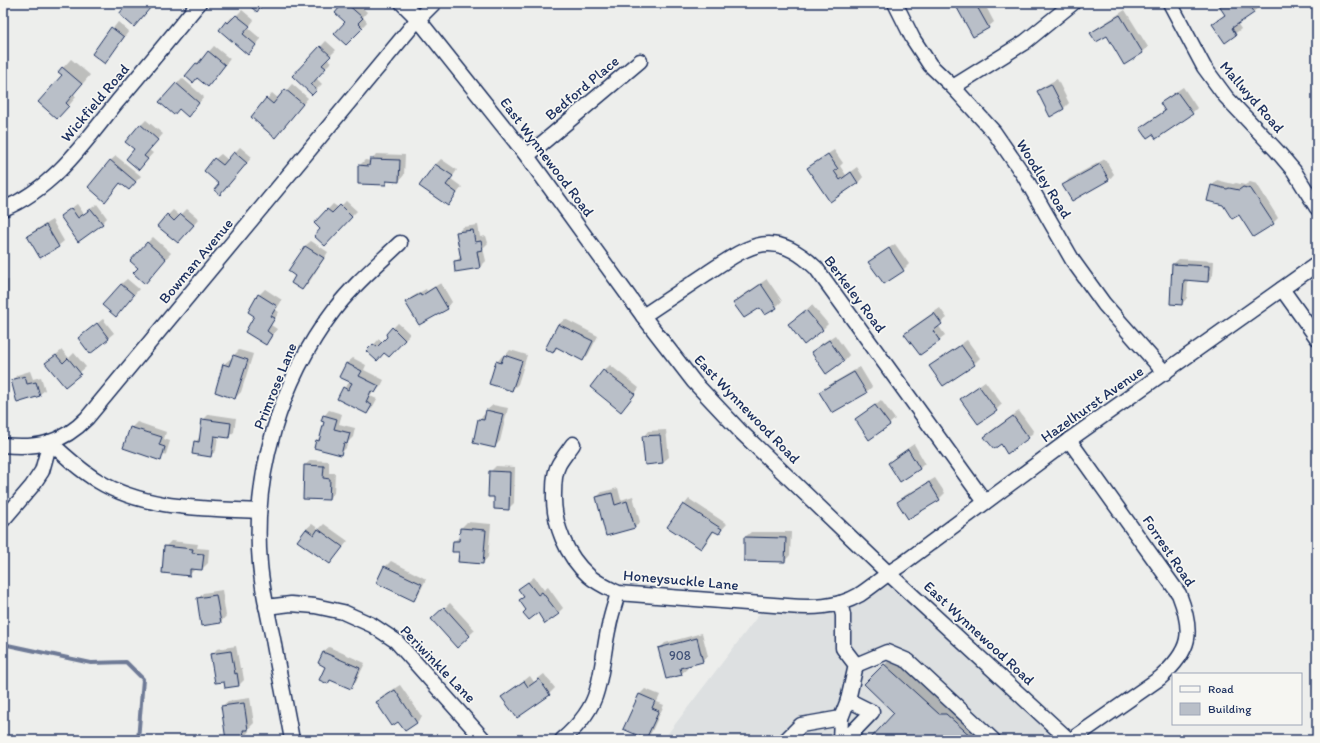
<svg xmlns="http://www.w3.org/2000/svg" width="1320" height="743" viewBox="0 0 1320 743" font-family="Itim,sans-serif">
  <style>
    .built { fill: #dde0e1 }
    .shadow { fill: #0003 }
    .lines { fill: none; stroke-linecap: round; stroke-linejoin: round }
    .stream { stroke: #6e7a96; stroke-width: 4 }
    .building { fill: #b9bfc8; stroke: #1b2f5e }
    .minor-casing { stroke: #1b2f5e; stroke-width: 17 }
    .minor { stroke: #f6f6f2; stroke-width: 14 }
    .labels { text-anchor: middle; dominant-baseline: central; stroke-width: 3.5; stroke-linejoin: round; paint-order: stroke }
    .number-label { font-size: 13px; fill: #425378 }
    .street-label { font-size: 15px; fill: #1b2f5e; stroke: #f6f6f2 }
  </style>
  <rect width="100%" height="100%" fill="#edeeec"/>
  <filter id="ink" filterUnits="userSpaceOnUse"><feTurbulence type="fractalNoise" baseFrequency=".025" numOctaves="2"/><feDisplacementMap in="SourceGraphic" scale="8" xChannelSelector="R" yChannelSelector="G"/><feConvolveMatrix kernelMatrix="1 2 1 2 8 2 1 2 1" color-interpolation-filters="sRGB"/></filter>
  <g filter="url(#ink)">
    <polygon class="built" points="888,573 1069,740 663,740 767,604 828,606"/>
    <g class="shadow">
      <polygon points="129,3 154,3 140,20"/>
      <polygon points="345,3 357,3 367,12 363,17 367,22 346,44 347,22"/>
      <polygon points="960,3 984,3 994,22 988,27 957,6"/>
      <polygon points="1218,3 1256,3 1259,7 1253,12 1237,23 1241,29 1225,41 1214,24 1225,14"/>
      <polygon points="242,10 254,20 248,28 261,39 253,48 227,22 232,17 234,18"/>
      <polygon points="1125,10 1148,47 1143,52 1125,63 1107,35 1091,33 1097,28"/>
      <polygon points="118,22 129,31 105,62 93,54"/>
      <polygon points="326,41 336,50 327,59 331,62 316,78 322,84 312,94 293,76"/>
      <polygon points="214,46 230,59 213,80 187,76 197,63 202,58 203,58"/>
      <polygon points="71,59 90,75 74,94 76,97 66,109 63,75 59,72"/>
      <polygon points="182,78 204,97 193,110 179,108 160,102"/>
      <polygon points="1057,79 1069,103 1063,109 1038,91 1044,86"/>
      <polygon points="292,84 308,98 281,131 252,117 272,93 279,99"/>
      <polygon points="1183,87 1197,108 1192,113 1153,132 1141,128 1147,122 1166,110 1162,103 1167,98"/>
      <polygon points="146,120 163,134 149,150 153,153 144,163 141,125"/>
      <polygon points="240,147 252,157 225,189 221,184 215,159 221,154 228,160"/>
      <polygon points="834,150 843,163 840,166 846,175 857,167 863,177 858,183 830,201 809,168 814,163"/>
      <polygon points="376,154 405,155 404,175 399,181 389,180 386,184 359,166 365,160 371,161"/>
      <polygon points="116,156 141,176 129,189 121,182 111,195 110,161"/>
      <polygon points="441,159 457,170 451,179 462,187 448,205 421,186 436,164"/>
      <polygon points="1105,159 1114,174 1109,180 1064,185 1069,179"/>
      <polygon points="1217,180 1233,184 1236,183 1245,185 1250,182 1257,184 1278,218 1273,223 1239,214 1212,186"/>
      <polygon points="346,201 357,211 330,239 315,223 333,204 339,208"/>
      <polygon points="77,204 84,214 97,204 107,218 102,223 61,216"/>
      <polygon points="187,209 199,219 178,242 168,215 173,210 180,216"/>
      <polygon points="52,220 64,241 58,246 28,236 34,231"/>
      <polygon points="478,225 480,237 486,236 488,243 483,248 486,261 480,267 456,271 455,262 461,256 457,233 463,227"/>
      <polygon points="153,237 171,253 150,277 139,268 147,243"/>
      <polygon points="311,241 328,252 308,284 302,289 296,276 305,246"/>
      <polygon points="895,244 909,264 903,270 884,283 870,262 875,257"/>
      <polygon points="1179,259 1214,261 1213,275 1208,281 1188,280 1187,298 1182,304 1173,264"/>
      <polygon points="127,279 139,289 121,310 121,284"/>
      <polygon points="767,279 782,301 776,307 766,314 760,306 735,303 740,297"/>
      <polygon points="3,280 9,280 9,305 3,311"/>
      <polygon points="441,283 452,302 447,308 407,302 412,297 426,289 427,291"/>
      <polygon points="265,289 282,300 276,310 279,312 271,325 277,329 271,338 266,343 256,315 259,295"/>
      <polygon points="812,305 828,324 822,330 795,319"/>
      <polygon points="940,308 947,318 938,325 945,335 920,354 906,334 911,328"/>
      <polygon points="103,319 114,333 91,352 85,333"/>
      <polygon points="565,319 598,336 588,355 583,360 558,347 553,352 546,349 559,324"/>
      <polygon points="398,323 410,334 389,356 384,352 368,351 379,339 383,342 388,337 387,334"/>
      <polygon points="835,335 849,355 844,361 813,352 818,346"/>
      <polygon points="967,340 980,358 974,364 930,366 936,361"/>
      <polygon points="62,350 69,358 74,353 86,367 65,385 46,363"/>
      <polygon points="239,350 253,354 241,392 235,398 216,392 224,364 230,359 232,360 234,355"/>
      <polygon points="510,350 527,355 518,384 512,390 497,362 502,356 504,357"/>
      <polygon points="353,358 366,365 364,370 384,380 381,386 375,392 373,391 370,396 377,399 372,408 367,413 344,388 351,381 341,376 347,363"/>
      <polygon points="610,365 639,388 627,405 604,371"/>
      <polygon points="860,367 872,387 866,392 821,392 826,387"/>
      <polygon points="30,371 33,379 41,377 45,390 39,395 12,381 17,375"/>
      <polygon points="985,381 1002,404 996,410 978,422 961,399 967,394"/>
      <polygon points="881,400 895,419 889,424 856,420"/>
      <polygon points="493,405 508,408 500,441 494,447 479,419 485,414 486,414 487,410"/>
      <polygon points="329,410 342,414 339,424 355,428 353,437 348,442 346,448 340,454 317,440 321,436 325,421 324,416"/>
      <polygon points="1019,411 1034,432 1028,437 986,437 991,431"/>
      <polygon points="209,414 236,418 234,432 228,437 218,436 216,451 210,456 195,442 201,436 203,420"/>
      <polygon points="137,422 166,432 164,439 170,441 166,454 160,459 131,428"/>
      <polygon points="666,430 669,457 663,462 646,464 643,437 648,431"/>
      <polygon points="914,444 925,463 920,468 889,463 895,457"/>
      <polygon points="311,460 329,461 329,473 335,473 334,493 328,499 305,465"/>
      <polygon points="496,466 515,467 514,503 508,509 495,496 490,472"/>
      <polygon points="935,478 945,493 939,499 898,502 904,496"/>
      <polygon points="618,488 621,500 633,496 640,522 634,528 597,497 602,492"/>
      <polygon points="689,499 727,524 719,533 715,530 707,542 701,548 684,505"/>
      <polygon points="467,522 491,524 488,557 483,563 460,552 454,541 461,536 461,528"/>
      <polygon points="312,524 319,529 324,524 348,541 330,563 306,529"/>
      <polygon points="751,532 791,532 790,555 785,561 745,537"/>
      <polygon points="171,541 198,544 197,548 209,549 208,563 202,569 195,569 189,575 165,547"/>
      <polygon points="391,561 426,579 419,594 414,600 385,567"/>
      <polygon points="534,577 544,590 548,587 563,608 558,613 538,612 527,610 524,597 519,589"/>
      <polygon points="222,590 226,616 221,622 198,599 203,593"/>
      <polygon points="450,603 475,630 457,647 438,614"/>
      <polygon points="702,633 708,656 702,661 686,666 687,669 681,674 659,649 665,643"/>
      <polygon points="236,646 240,668 242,668 244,680 239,685 225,681 211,655 217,649"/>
      <polygon points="329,647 365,663 356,682 351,688 331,679 328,683 327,666 323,652"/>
      <polygon points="896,654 988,740 870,740 895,713 865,684"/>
      <polygon points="544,674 555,688 549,694 517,717 503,697 530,676 534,682"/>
      <polygon points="400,685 422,717 416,723 398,720 378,702 383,696"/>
      <polygon points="645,689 660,695 657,702 664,705 651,733 646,738 624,728 640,694"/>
      <polygon points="250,698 254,723 249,728 249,731 244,737 222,706 228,701"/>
      <polygon points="18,737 29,740 15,740"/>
      <polygon points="358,737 372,737 372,740 355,740"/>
    </g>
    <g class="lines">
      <polyline class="stream" points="3,644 91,663 126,662 143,679 138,740"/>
    </g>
    <g class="building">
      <polygon points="128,3 147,3 151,7 134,27 119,14"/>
      <polygon points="246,3 264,3 257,12"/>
      <polygon points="343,3 346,3 363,18 358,23 363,28 346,45 334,34 345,22 335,13"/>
      <polygon points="959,3 975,3 989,28 973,37 956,6 960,4"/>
      <polygon points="1217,3 1247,3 1254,13 1232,28 1236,35 1225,43 1212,24 1225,15"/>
      <polygon points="236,15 250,26 243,34 256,45 248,55 219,30 226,21 228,23"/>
      <polygon points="1120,15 1143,53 1124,65 1107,36 1096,42 1090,33"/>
      <polygon points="111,27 124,37 105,64 92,54"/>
      <polygon points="320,46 331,56 322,65 326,68 311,85 317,90 312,95 292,76"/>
      <polygon points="208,51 225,65 208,87 197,78 193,83 185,76 196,63 198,64"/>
      <polygon points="62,67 82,84 66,103 69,106 57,119 38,102 62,75 58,72"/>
      <polygon points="176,83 199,103 188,117 179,109 174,115 159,102"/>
      <polygon points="1051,84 1064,109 1050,117 1037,91"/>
      <polygon points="285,89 303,104 275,138 251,117 266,98 273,104"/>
      <polygon points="1177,92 1193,114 1156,139 1153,134 1147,138 1140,128 1165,111 1160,103"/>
      <polygon points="140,124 158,140 144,156 148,159 139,170 126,159 134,149 125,142"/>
      <polygon points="234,152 247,163 220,195 214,190 219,184 204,171 214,158 223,165"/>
      <polygon points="828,154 838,169 834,171 840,180 851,172 858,183 830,202 807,168"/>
      <polygon points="370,159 400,160 399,182 386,181 386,185 358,184 358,165 369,166"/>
      <polygon points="110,160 136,182 129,190 120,183 105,202 88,187"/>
      <polygon points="435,164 453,176 446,185 457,193 448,206 419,186"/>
      <polygon points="1100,164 1109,180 1072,201 1062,185"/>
      <polygon points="1211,185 1227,189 1229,188 1239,190 1243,187 1251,189 1274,224 1253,237 1239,215 1232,219 1223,205 1207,201"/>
      <polygon points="340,205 352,217 325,246 314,236 320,229 314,223 327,209 332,213"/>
      <polygon points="71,208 78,218 91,209 103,224 78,242 60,216"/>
      <polygon points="167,214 174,221 181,214 194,225 178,243 157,226"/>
      <polygon points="46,225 59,247 40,258 27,236"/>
      <polygon points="473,230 475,242 481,241 483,250 477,251 480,268 455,272 454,261 461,260 456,232"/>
      <polygon points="147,242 166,259 145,284 133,273 138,268 130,261"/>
      <polygon points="305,246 324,258 302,290 291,283 295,276 288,271"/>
      <polygon points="889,248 904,271 884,284 868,262"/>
      <polygon points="1172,264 1209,266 1208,282 1184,280 1182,305 1170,304"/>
      <polygon points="121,284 134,295 116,317 102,305"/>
      <polygon points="761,284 777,308 765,315 760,308 744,318 733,303"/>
      <polygon points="435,287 448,309 419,325 405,302 420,294 421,296"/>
      <polygon points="258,294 277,306 271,316 275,318 267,331 272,335 266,345 245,332 254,316 248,312"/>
      <polygon points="806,310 823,330 804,345 788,324"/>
      <polygon points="934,313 942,324 933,331 940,341 920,355 904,334"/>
      <polygon points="97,323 109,339 90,354 78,338"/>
      <polygon points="558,324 593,341 583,361 556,347 553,353 545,349"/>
      <polygon points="392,327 405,340 389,357 384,353 377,361 366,351 373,344 377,347 387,337 386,334"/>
      <polygon points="829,340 844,361 826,374 811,352"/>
      <polygon points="961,345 975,365 943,386 929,366"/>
      <polygon points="56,355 63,363 68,358 81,374 65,387 45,363"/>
      <polygon points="233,355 248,360 235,399 215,392 223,364 229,366"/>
      <polygon points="504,355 522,361 512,391 489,384 496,361 501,363"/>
      <polygon points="346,363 362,371 359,376 379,386 375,393 371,391 366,402 372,405 367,414 337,399 343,387 348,390 352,383 339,377"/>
      <polygon points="603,370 635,394 621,412 590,387"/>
      <polygon points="854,372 867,393 832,413 819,392"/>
      <polygon points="25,376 27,384 36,382 40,396 17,403 11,380"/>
      <polygon points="979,386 997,411 978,424 960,399"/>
      <polygon points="875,405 890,425 869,440 855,419"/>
      <polygon points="486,410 503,414 495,448 473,443 478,419 484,420"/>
      <polygon points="323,415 337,419 334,429 350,433 347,444 344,443 341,455 314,448 316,440 319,441 324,422 321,421"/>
      <polygon points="1013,416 1029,438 1007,454 1001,444 994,449 984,437"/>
      <polygon points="202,419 231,423 229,438 214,436 211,457 192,454 194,441 199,442"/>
      <polygon points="130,427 162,437 159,445 165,447 161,461 123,448"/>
      <polygon points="660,435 663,463 645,465 642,436"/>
      <polygon points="908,449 920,469 900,482 888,463"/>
      <polygon points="304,465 324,466 323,478 330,479 329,500 303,499"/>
      <polygon points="489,471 510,472 509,510 494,509 494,497 488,497"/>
      <polygon points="929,482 940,500 908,519 897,502"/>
      <polygon points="612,493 615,505 627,501 635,528 606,536 596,497"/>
      <polygon points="683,504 722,529 719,534 713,531 701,549 667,527"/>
      <polygon points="460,528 486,530 483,564 458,562 459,552 452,552 453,541 459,541"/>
      <polygon points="306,529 314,535 318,529 343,547 330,564 297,541"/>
      <polygon points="744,537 786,538 785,562 744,561"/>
      <polygon points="164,546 193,549 192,553 204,554 202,570 190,569 190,576 162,573"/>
      <polygon points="384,566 422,584 414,601 376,583"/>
      <polygon points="528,582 538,595 542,592 559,614 545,624 538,613 529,620 523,613 526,610 519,600 524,597 518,589"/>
      <polygon points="216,595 221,623 201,626 197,598"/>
      <polygon points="444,607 470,636 457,648 431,619"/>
      <polygon points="697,638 703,662 680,668 682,675 666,679 658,648"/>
      <polygon points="231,651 235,674 237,673 239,686 225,688 224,682 215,683 210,654"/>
      <polygon points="323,652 360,668 351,689 330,680 328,684 319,680 325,667 318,663"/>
      <polygon points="884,664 939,714 946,714 973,738 972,740 869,740 894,713 864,684"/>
      <polygon points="539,679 550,695 517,718 501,697 524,681 528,687"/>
      <polygon points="395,690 417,723 405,731 398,722 392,726 376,702"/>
      <polygon points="639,694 655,701 652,708 659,711 646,739 623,729"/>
      <polygon points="244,703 248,730 243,730 244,738 226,740 221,706"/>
    </g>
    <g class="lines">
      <g class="minor-casing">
        <g id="minor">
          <polyline points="402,3 418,19 527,156 643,316 694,382 740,431 888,573 1069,740"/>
          <polyline points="895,3 913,39 930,65 953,87 994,132 1023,174 1073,261 1104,304 1165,373"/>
          <polyline points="1170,3 1204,67 1226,97 1277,151 1294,171 1317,208"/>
          <polyline points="953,87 1025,42 1073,3"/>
          <polyline points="527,156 640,61"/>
          <path d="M3 209C53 189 85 142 117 102 145 69 172 36 199 3"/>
          <polyline points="1282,289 1317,338"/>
          <path d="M643 316C664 302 685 288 706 274 748 246 773 226 816 268L985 502"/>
          <path d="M1069 440 1179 594C1194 633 1191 650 1160 678L1071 740"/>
          <path d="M50 442C65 456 80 470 98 481 145 510 205 508 259 511"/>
          <path d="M573 444C569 450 563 457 559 464 554 473 554 484 554 494 553 523 566 556 589 576 597 583 608 588 618 593L787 606C811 608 837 608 859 595 873 586 886 574 901 565L1069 440 1317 264"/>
          <path d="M3 445C37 449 63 443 87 418L418 19 434 3"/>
          <polyline points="3,520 32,486 42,471 50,442"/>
          <polyline points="840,603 843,615 843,648 856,665"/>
          <polyline points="266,607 291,604 315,606 343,612 372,625 396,641 484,740"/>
          <path d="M292 740C286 706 279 673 273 639 268 614 262 589 260 564 252 475 280 381 334 310 353 285 377 265 400 243"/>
          <path d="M562 740C577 727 592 710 597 690 603 669 604 647 609 626 611 615 615 604 618 593"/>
          <polyline points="786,740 801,725 841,718"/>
          <polyline points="840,740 841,718 848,700 856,665 887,652 908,661 993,740"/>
          <polyline points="845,740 872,712 848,700"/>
        </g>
      </g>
      <use href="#minor" class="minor"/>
    </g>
  </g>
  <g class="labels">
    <g class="number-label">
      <text x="680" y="655">908</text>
    </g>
    <g class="street-label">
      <text transform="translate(582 88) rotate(-40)">Bedford Place</text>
      <text transform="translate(1252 97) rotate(49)">Mallwyd Road</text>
      <text transform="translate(95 103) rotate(-50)">Wickfield Road</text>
      <text transform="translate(547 157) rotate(53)">East Wynnewood Road</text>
      <text transform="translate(1044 179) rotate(58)">Woodley Road</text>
      <text transform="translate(196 261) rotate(-50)">Bowman Avenue</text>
      <text transform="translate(855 294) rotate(53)">Berkeley Road</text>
      <text transform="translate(275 386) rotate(-68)">Primrose Lane</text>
      <text transform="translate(1092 404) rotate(-35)">Hazelhurst Avenue</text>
      <text transform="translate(747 409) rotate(46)">East Wynnewood Road</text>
      <text transform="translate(1169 551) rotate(56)">Forrest Road</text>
      <text transform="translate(681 580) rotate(5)">Honeysuckle Lane</text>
      <text transform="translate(979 633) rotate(43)">East Wynnewood Road</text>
      <text transform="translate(438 664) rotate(46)">Periwinkle Lane</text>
    </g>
  </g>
  <rect width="1320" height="743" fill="none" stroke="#f6f6f2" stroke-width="16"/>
  <rect x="8" y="8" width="1304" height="727" fill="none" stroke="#1b2f5e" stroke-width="1.5" filter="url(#ink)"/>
  <rect x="1172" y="673" width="130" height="52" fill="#f6f6f2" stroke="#9ea6b7"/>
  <rect x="1180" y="686" width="20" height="6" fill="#f6f6f2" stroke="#9ea6b7"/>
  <text x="1208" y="693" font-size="12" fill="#1b2f5e">Road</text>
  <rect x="1180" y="703" width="20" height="12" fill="#b9bfc8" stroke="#9ea6b7"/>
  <text x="1208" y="713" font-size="12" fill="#1b2f5e">Building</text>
</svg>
